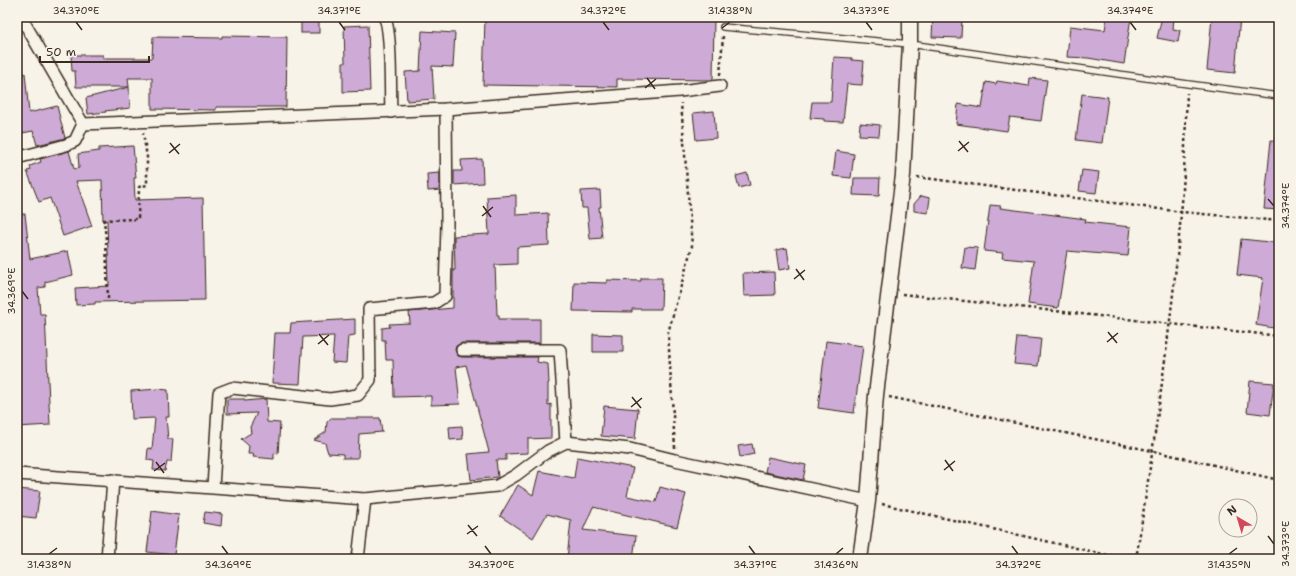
<svg xmlns="http://www.w3.org/2000/svg" width="1296" height="576" viewBox="0 0 1296 576" font-family="'Shantell Sans',sans-serif">
  <style>
    .building { fill: #cdabd6; stroke: #3b2a1e }
    .lines { fill: none; stroke-linecap: round; stroke-linejoin: round }
    .service-casing { stroke: #3b2a1e; stroke-width: 8 }
    .minor-casing { stroke: #3b2a1e; stroke-width: 14 }
    .tertiary-casing { stroke: #3b2a1e; stroke-width: 17 }
    .path { stroke: #3b2a1e; stroke-width: 2.5; stroke-dasharray: 3 3; stroke-linecap: butt }
    .service { stroke: #f7f3e8; stroke-width: 5.5 }
    .minor { stroke: #f7f3e8; stroke-width: 11 }
    .tertiary { stroke: #f7f3e8; stroke-width: 14 }
    .ticks { fill: none; stroke: #3b2a1e; stroke-width: 1.5 }
    .neatline { fill: none; stroke: #3b2a1e; stroke-width: 1.5 }
    .ticks-label { font-size: 10px; text-anchor: middle; fill: #3b2a1e }
  </style>
  <rect width="100%" height="100%" fill="#f7f3e8"/>
  <filter id="ink" filterUnits="userSpaceOnUse"><feTurbulence type="fractalNoise" baseFrequency=".025" numOctaves="2"/><feDisplacementMap in="SourceGraphic" scale="8" xChannelSelector="R" yChannelSelector="G"/><feConvolveMatrix kernelMatrix="1 2 1 2 8 2 1 2 1" color-interpolation-filters="sRGB"/></filter>
  <g filter="url(#ink)">
    <g class="building">
      <rect x="301" y="17" width="18" height="16"/>
      <polygon points="485,17 714,17 713,80 617,79 617,87 483,85"/>
      <polygon points="933,17 962,17 961,38 932,37"/>
      <polygon points="1107,17 1131,17 1124,64 1088,58 1067,57 1070,26 1105,30"/>
      <polygon points="1162,17 1174,17 1173,29 1180,30 1178,42 1157,38"/>
      <polygon points="1212,17 1240,17 1235,73 1207,70"/>
      <polygon points="368,25 370,91 343,92 343,63 345,63 344,26"/>
      <polygon points="422,31 455,33 453,67 432,66 434,99 407,101 405,72 420,71"/>
      <polygon points="222,36 287,37 286,107 216,107 216,110 152,109 152,78 128,78 129,87 76,87 75,71 72,71 71,55 103,55 103,58 152,58 153,37 222,38"/>
      <polygon points="834,57 852,58 852,60 864,61 862,85 847,84 843,122 824,121 824,119 810,118 812,102 831,102"/>
      <polygon points="25,73 29,113 57,106 65,138 37,145 33,131 17,134 17,74"/>
      <polygon points="1030,78 1047,80 1041,121 1010,117 1007,131 956,124 958,104 982,108 986,82 996,84 997,81 1029,86"/>
      <polygon points="129,87 130,108 105,111 106,112 88,114 86,98"/>
      <polygon points="1082,94 1108,97 1102,143 1076,140"/>
      <polygon points="714,111 716,138 696,140 693,113"/>
      <polygon points="860,123 880,125 879,136 859,135"/>
      <polygon points="1271,140 1279,141 1279,210 1264,209"/>
      <polygon points="133,146 136,178 134,178 135,200 203,198 205,300 95,302 95,304 76,305 75,288 109,286 107,220 103,222 102,180 76,181 92,226 63,236 50,198 39,202 27,171 31,170 30,166 41,162 40,159 69,151 74,169 79,168 78,154 99,151 99,148"/>
      <polygon points="836,151 854,154 851,178 833,176"/>
      <polygon points="482,159 483,183 454,185 454,171 462,171 461,160"/>
      <polygon points="1082,170 1099,172 1096,193 1079,191"/>
      <polygon points="440,173 440,190 428,191 427,174"/>
      <polygon points="747,173 750,185 739,188 736,176"/>
      <polygon points="854,178 880,178 879,196 853,195"/>
      <polygon points="600,190 601,207 599,207 602,238 590,239 587,208 582,208 581,191"/>
      <polygon points="516,195 516,215 548,213 549,245 517,247 517,264 495,265 497,315 499,315 499,319 540,319 540,343 462,343 456,346 455,350 458,356 462,357 538,357 537,362 548,364 549,383 548,383 548,405 551,404 551,438 528,439 528,453 506,454 506,460 496,460 498,477 471,480 468,454 489,452 466,365 456,367 460,404 431,405 431,396 394,397 393,360 386,360 385,340 382,340 382,328 390,327 389,324 410,323 409,312 453,308 453,270 455,270 454,236 489,234 487,197"/>
      <polygon points="921,196 930,198 928,213 914,211 914,204"/>
      <polygon points="990,205 1001,206 1000,208 1086,219 1085,222 1131,227 1128,256 1067,251 1058,308 1028,304 1034,261 1002,258 1003,253 984,251"/>
      <polygon points="17,214 25,214 30,259 68,251 73,275 45,282 45,287 38,288 40,314 45,314 50,425 17,427"/>
      <polygon points="1241,239 1279,243 1279,329 1256,325 1263,278 1237,275"/>
      <polygon points="965,247 978,248 975,270 962,268"/>
      <polygon points="787,248 790,268 779,270 776,250"/>
      <polygon points="774,272 775,295 744,296 743,273"/>
      <polygon points="641,278 662,278 661,309 632,309 632,312 573,311 574,282 607,283 607,280 641,281"/>
      <polygon points="355,319 355,335 348,336 346,363 332,362 334,336 303,337 300,384 272,383 275,333 290,333 291,323"/>
      <polygon points="593,334 623,335 623,352 593,352"/>
      <polygon points="1017,337 1041,339 1038,366 1014,364"/>
      <polygon points="826,341 863,346 854,413 818,408"/>
      <polygon points="1250,381 1274,383 1270,415 1247,412"/>
      <polygon points="158,389 168,390 169,417 166,417 168,439 173,439 171,462 167,462 165,471 153,470 154,461 147,460 148,448 152,449 155,418 132,419 131,391"/>
      <polygon points="227,399 245,399 245,401 266,399 267,422 280,423 278,454 274,453 274,459 253,457 254,454 248,454 249,446 241,439 251,433 250,427 257,413 227,414"/>
      <polygon points="604,406 638,409 635,439 601,436"/>
      <polygon points="331,418 380,418 382,432 359,434 358,458 343,458 343,454 328,453 325,443 314,440 326,432 327,422"/>
      <polygon points="462,426 463,439 450,440 449,427"/>
      <polygon points="752,444 754,454 740,457 738,446"/>
      <polygon points="577,457 633,468 627,496 656,502 660,487 686,494 677,527 593,507 583,530 636,536 633,559 567,559 571,520 547,514 533,538 500,516 518,485 533,495 539,471 574,478"/>
      <polygon points="768,457 806,465 803,480 765,472"/>
      <polygon points="17,489 40,491 36,518 17,516"/>
      <polygon points="152,511 179,515 174,555 147,552"/>
      <polygon points="205,512 222,514 221,526 203,523"/>
    </g>
    <g class="lines">
      <g class="service-casing">
        <polyline id="service" points="723,27 910,44 1188,84 1279,96"/>
      </g>
      <g class="minor-casing">
        <g id="minor">
          <polyline points="21,17 83,124 446,109 680,91 720,86"/>
          <path d="M384 17C392 28 390 94 391 112"/>
          <polyline points="17,158 66,145 75,141 83,124"/>
          <polyline points="462,350 560,350 566,442"/>
          <polyline points="17,474 365,499 497,486 516,475 548,451 566,442 630,449 675,460 868,501"/>
          <polyline points="213,487 219,393 232,388 330,399 358,395 370,380 369,309 434,303 445,296 447,224 446,109"/>
          <polyline points="107,559 113,480"/>
          <polyline points="358,559 365,499"/>
        </g>
      </g>
      <g class="tertiary-casing">
        <polyline id="tertiary" points="860,559 868,501 876,395 903,175 910,44 910,17"/>
      </g>
      <g class="path">
        <polyline points="720,75 723,36"/>
        <polyline points="917,177 1182,212 1279,221"/>
        <polyline points="902,294 1279,336"/>
        <polyline points="108,299 106,240 104,220 138,219 139,187 147,185 147,157 143,133"/>
        <polyline points="889,397 1153,451 1279,480"/>
        <polyline points="675,448 668,333 692,246 681,103"/>
        <polyline points="882,504 1125,559"/>
        <path d="M1136 559C1154 444 1171 329 1181 214 1185 174 1185 133 1187 93"/>
      </g>
      <use href="#service" class="service"/>
      <use href="#minor" class="minor"/>
      <use href="#tertiary" class="tertiary"/>
    </g>
  </g>
  <path class="ticks" d="M76 22 82 30M339 22 345 30M603 22 609 30M866 22 872 30M1130 22 1136 30M722 28 730 22M647 78 655 89M645 88 656 79M959 141 968 152M170 143 179 154M958 151 969 142M169 153 180 144M1268 199 1274 206M483 206 491 217M482 216 493 207M796 269 804 280M794 279 805 270M22 291 28 299M1108 332 1117 343M319 334 328 345M1107 342 1118 333M318 344 329 335M632 397 641 408M631 407 642 398M945 460 953 471M156 462 164 473M944 470 955 461M154 471 165 463M468 525 477 536M467 534 478 526M1268 536 1274 544M222 546 228 554M485 546 491 554M749 546 755 554M1012 546 1018 554M49 554 57 548M836 554 843 548M1229 554 1237 548"/>
  <rect width="1296" height="576" fill="none" stroke="#f7f3e8" stroke-width="44"/>
  <g transform="translate(1238 518) rotate(322)"><circle r="19" fill="#f7f3e8" stroke="#aca397"/>
  <path d="M0-3L7 15L0 10L-7 15Z" fill="#d1495b"/>
  <text y="-6" font-size="11" font-weight="bold" text-anchor="middle" fill="#3b2a1e">N</text>
  </g>
  <path d="M40 56v6h109v-6" fill="none" stroke="#3b2a1e" stroke-width="2"/>
  <text x="46" y="56" font-size="12" fill="#3b2a1e" stroke="#f7f3e8" stroke-width="3" paint-order="stroke">50 m</text>
  <rect x="22" y="22" width="1252" height="532" class="neatline"/>
  <g class="ticks-label">
    <text x="76" y="14">34.370°E</text>
    <text x="339" y="14">34.371°E</text>
    <text x="603" y="14">34.372°E</text>
    <text x="730" y="14">31.438°N</text>
    <text x="866" y="14">34.373°E</text>
    <text x="1130" y="14">34.374°E</text>
    <text transform="translate(1285 206) rotate(-90)" y="4">34.374°E</text>
    <text transform="translate(11 291) rotate(-90)" y="4">34.369°E</text>
    <text transform="translate(1285 544) rotate(-90)" y="4">34.373°E</text>
    <text x="49" y="568">31.438°N</text>
    <text x="228" y="568">34.369°E</text>
    <text x="491" y="568">34.370°E</text>
    <text x="755" y="568">34.371°E</text>
    <text x="836" y="568">31.436°N</text>
    <text x="1018" y="568">34.372°E</text>
    <text x="1229" y="568">31.435°N</text>
  </g>
</svg>
